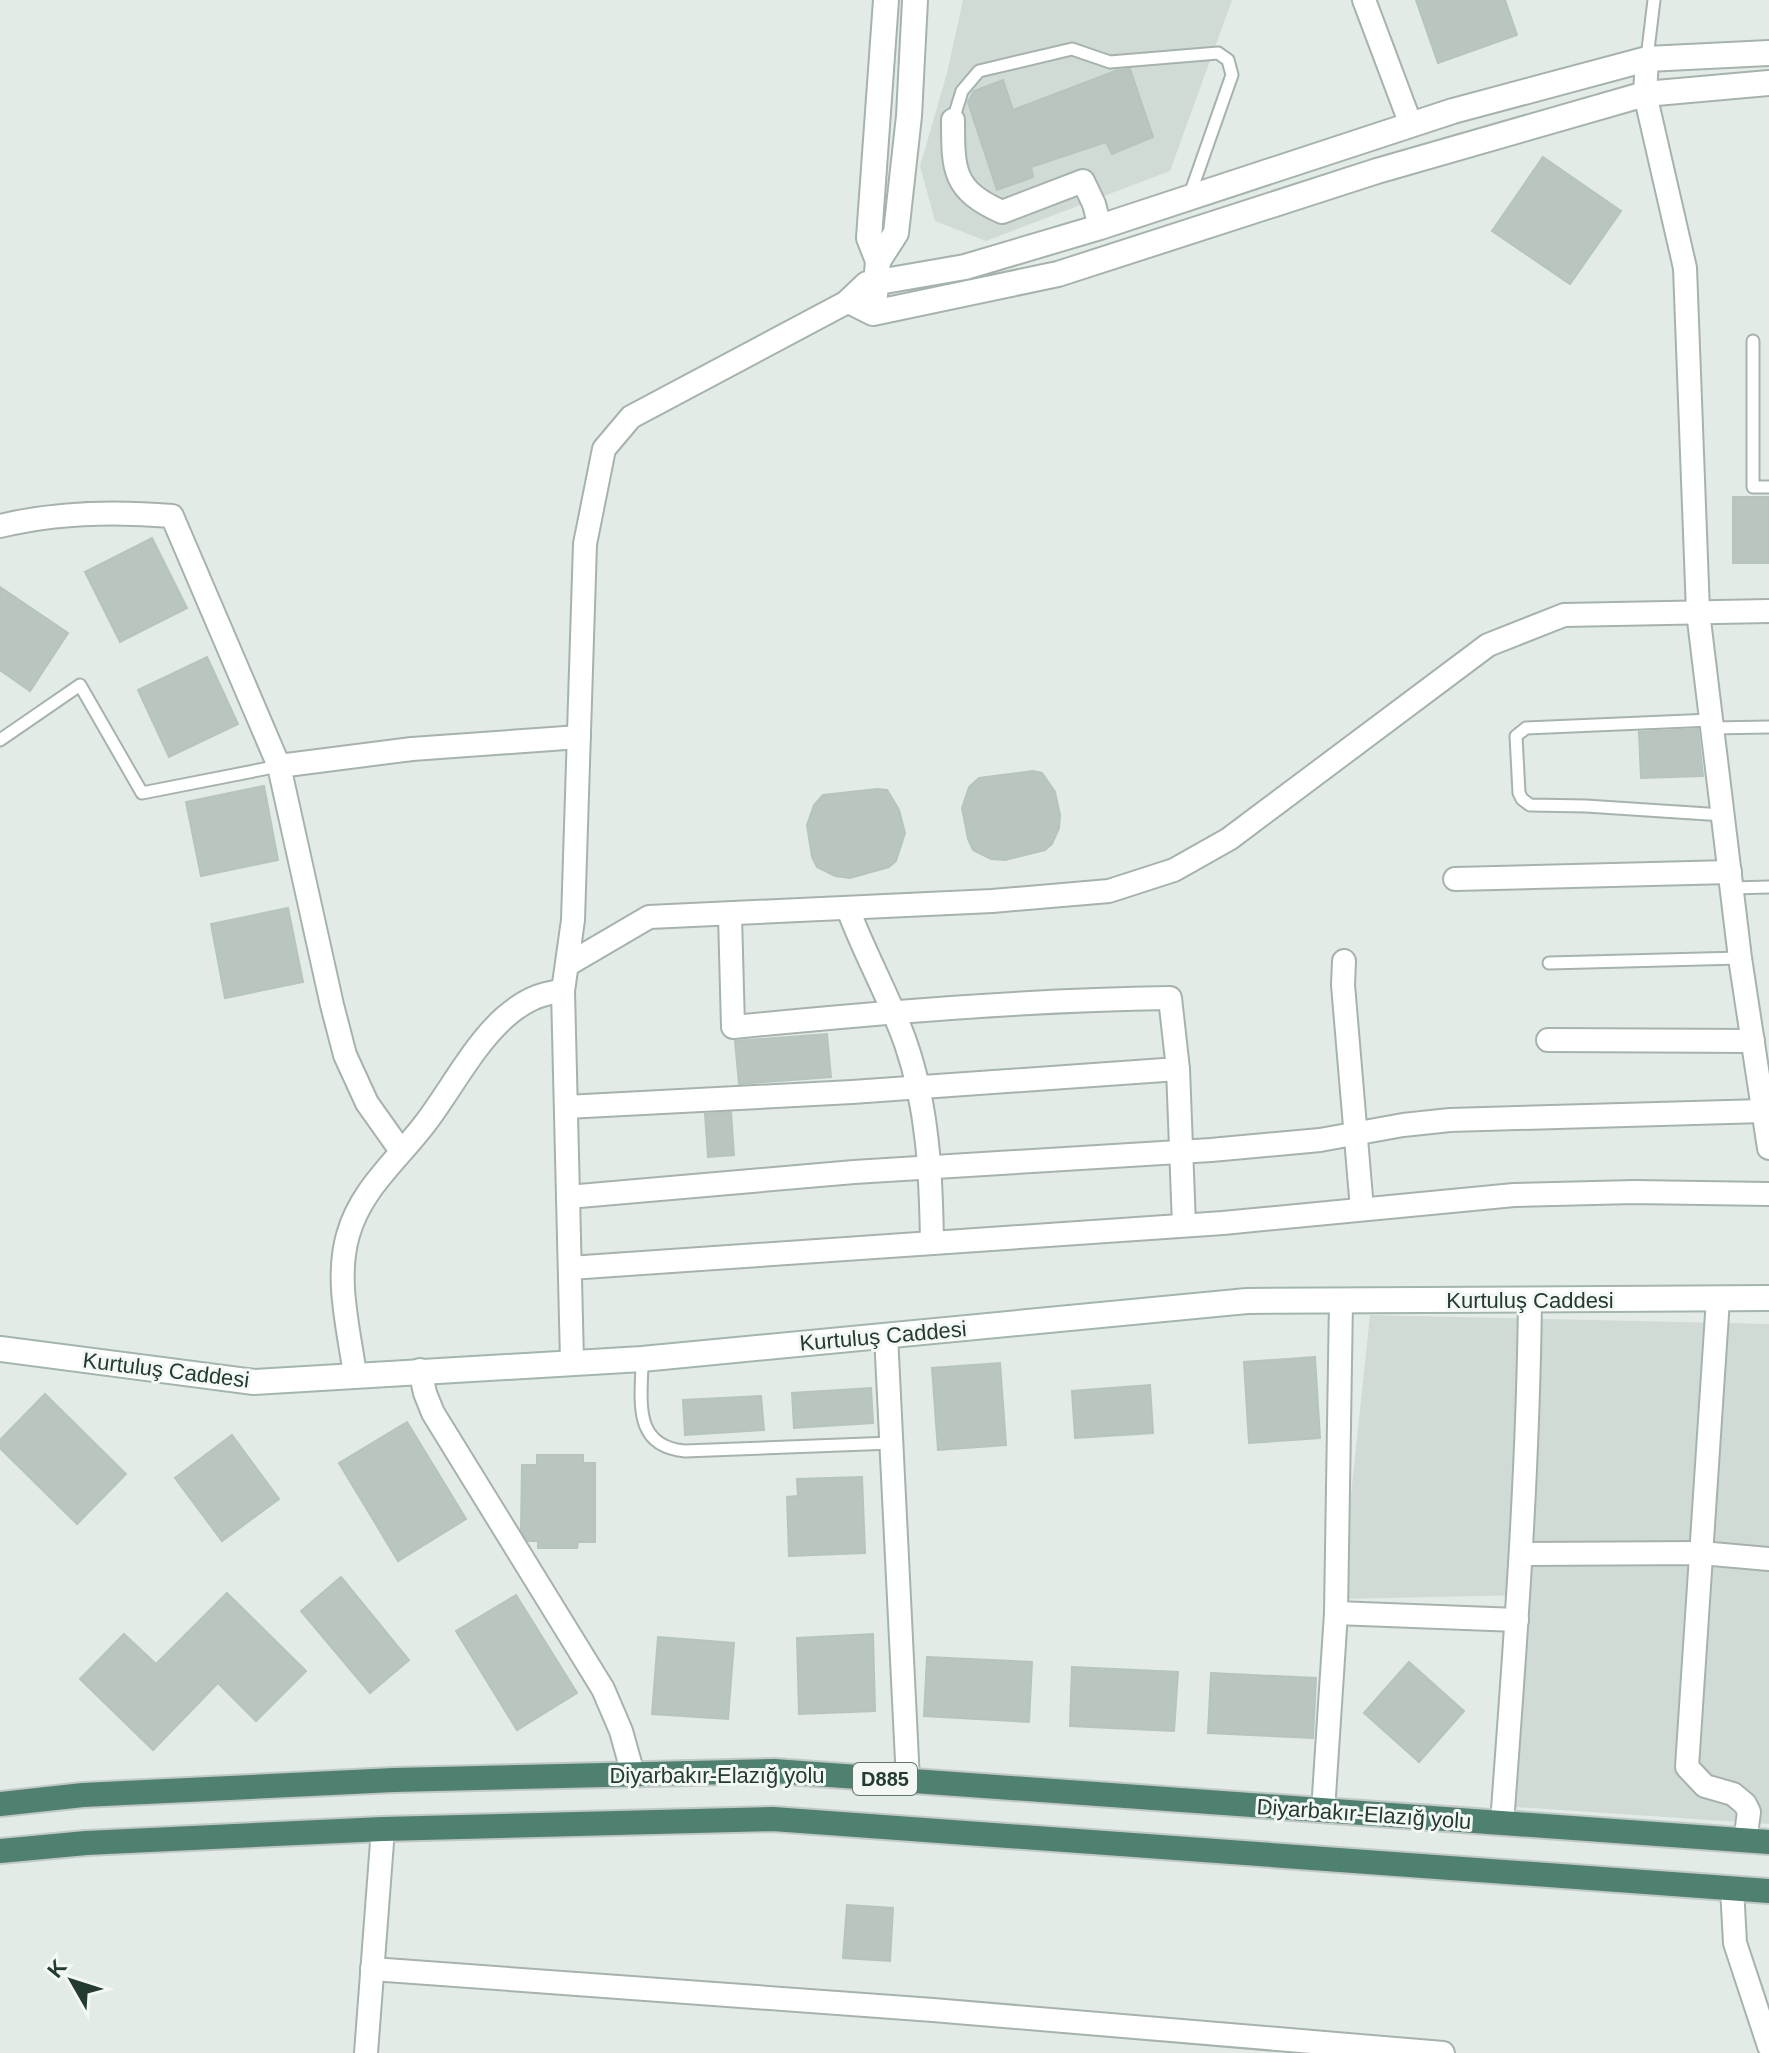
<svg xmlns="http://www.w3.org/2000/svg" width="1769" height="2053" viewBox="0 0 1769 2053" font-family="Arial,sans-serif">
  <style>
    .built { fill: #d1dbd5 }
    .building { fill: #b8c6bf; stroke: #b6c4bd; stroke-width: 2 }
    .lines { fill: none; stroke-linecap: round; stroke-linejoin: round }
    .service-casing { stroke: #a6b3ac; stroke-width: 15 }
    .minor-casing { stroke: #a6b3ac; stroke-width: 26 }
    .tertiary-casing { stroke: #a6b3ac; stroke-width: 28 }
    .secondary-casing { stroke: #a2b6ad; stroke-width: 28 }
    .trunk-casing { stroke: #c2c8c6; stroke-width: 28 }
    .service { stroke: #fff; stroke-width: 11 }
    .minor { stroke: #fff; stroke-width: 22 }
    .tertiary { stroke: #fff; stroke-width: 24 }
    .secondary { stroke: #fff; stroke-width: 24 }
    .trunk { stroke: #4e8170; stroke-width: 24 }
    .labels { text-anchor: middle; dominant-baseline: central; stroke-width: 6; stroke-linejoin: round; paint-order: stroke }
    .shield { fill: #f3f8f5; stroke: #62746c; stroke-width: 2 }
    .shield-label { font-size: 20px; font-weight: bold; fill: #243b32 }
    .street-label { font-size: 22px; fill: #243b32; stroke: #f3f8f5 }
  </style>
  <rect width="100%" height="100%" fill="#e3ebe6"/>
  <g class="built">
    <polygon points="963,0 1232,0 1170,171 986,241 935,221 920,166 947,73"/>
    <polygon points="1370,1315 1769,1324 1769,1824 1515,1807 1531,1595 1340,1599"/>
  </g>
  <g class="building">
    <polygon points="1416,0 1505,0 1517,35 1438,63"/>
    <polygon points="1130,69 1153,137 1112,154 1106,142 1031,167 1033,177 997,190 968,102 974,91 1003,80 1013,110 1118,70"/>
    <polygon points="1543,157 1621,211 1570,284 1492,231"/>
    <rect x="1733" y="497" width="36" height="66"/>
    <polygon points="152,538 187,608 120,642 85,572"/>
    <polygon points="0,587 68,633 30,691 0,670"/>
    <polygon points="207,657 238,724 169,757 138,690"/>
    <polygon points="1698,729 1703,776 1641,778 1639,732"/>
    <polygon points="1033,771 1042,773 1055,792 1060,815 1059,828 1052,844 1045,850 1005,860 991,859 973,850 968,839 962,808 969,787 979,778"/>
    <polygon points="264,786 278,860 201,876 186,802"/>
    <polygon points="877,789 887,790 899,810 905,833 896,861 889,867 850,878 835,876 817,867 812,857 807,825 814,805 823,795"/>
    <polygon points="288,908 303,982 225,998 211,924"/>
    <polygon points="827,1034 831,1077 739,1084 735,1041"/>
    <polygon points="731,1112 734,1155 708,1157 705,1114"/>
    <polygon points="1315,1357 1320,1438 1249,1443 1244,1362"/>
    <polygon points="1000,1363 1006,1445 938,1450 932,1368"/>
    <polygon points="1150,1385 1153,1433 1075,1438 1072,1391"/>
    <polygon points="871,1388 873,1423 794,1428 792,1393"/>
    <polygon points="45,1394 126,1474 77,1524 0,1448 0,1440"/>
    <polygon points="761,1396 764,1430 685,1435 683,1400"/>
    <polygon points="407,1422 466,1519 398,1561 339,1463"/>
    <polygon points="232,1435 279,1499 222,1541 175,1478"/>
    <polygon points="537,1455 583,1455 583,1463 595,1463 595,1542 578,1542 577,1548 538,1548 538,1541 528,1541 521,1530 522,1465 537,1465"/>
    <polygon points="862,1477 865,1553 789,1556 787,1497 798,1496 797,1479"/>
    <polygon points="341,1577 409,1660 370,1693 301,1611"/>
    <polygon points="227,1593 306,1671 256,1721 218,1683 153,1750 80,1679 124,1634 156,1664"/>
    <polygon points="516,1595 577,1693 517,1730 456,1631"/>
    <polygon points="873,1634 875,1711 799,1714 797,1638"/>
    <polygon points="658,1637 734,1643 728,1719 652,1714"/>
    <polygon points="927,1657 1032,1662 1029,1722 924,1716"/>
    <polygon points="1409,1662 1464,1711 1419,1762 1364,1713"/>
    <polygon points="1072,1667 1178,1672 1174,1731 1070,1726"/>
    <polygon points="1211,1673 1316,1678 1313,1738 1208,1733"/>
    <polygon points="847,1905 893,1908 890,1961 843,1958"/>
  </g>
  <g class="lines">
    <g class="service-casing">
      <g id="service">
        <polyline points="1647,58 1654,0"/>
        <polyline points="953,120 962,91 979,71 1072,49 1110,62 1218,53 1228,60 1232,75 1189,197"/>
        <polyline points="1753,341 1753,487 1769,487"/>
        <polyline points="1711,720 1526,728 1516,736 1519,793 1522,799 1530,805 1586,806 1723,815"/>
        <polyline points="1712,728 1769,727"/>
        <polyline points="0,740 80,685 142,793 279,766"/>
        <polyline points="1732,888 1769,887"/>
        <polyline points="1549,963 1740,958"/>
        <path d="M642 1359C642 1399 631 1446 685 1451L892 1443"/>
      </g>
    </g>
    <g class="minor-casing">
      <g id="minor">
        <polyline points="1364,0 1411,125"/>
        <polyline points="1647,59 1645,94 1685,268 1698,612 1740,958 1769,1148"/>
        <path d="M953 120C953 171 953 190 1002 212L1083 181 1094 204 1100 227"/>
        <path d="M0 526C57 512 114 511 172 516L279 766 332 1005 345 1055 367 1103 401 1151"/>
        <polyline points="279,766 412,749 579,737"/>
        <polyline points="1455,879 1730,872"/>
        <path d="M848 909C865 955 890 998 906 1044 928 1108 931 1175 932 1243"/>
        <path d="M730 915 733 1027C878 1013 1024 1000 1170 998L1178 1069 1184 1225"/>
        <polyline points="1344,961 1343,985 1362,1209"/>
        <polyline points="567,965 649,917 992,901 1109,891 1174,870 1229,839 1488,645 1564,615 1769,611"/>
        <polyline points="1548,1040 1753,1041"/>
        <polyline points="566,1107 852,1092 1178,1069"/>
        <polyline points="568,1197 854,1172 1211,1150 1320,1140 1403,1125 1450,1120 1763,1111"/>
        <polyline points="570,1268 1223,1223 1514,1195 1634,1192 1769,1194"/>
        <polyline points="1718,1299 1687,1767 1705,1786 1733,1794 1745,1804 1749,1812 1745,1841"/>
        <polyline points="886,1335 908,1781"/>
        <polyline points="572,1361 563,991 573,920 585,544 604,449 631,417 849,301"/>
        <polyline points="420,1370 425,1393 433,1413 603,1689 621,1731 633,1774"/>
        <path d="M355 1375C349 1330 335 1280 348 1235 361 1188 399 1159 427 1121 451 1089 474 1045 504 1018 522 1002 539 993 563 991"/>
        <polyline points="1521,1554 1701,1553 1769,1559"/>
        <polyline points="1336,1613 1517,1620"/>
        <polyline points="1323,1811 1336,1613 1341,1300"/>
        <path d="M1502 1823C1515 1649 1528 1475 1530 1300"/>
        <polyline points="1732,1888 1735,1943 1769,2046"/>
        <polyline points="372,1969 933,2010 1443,2053"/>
        <polyline points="366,2053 383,1829"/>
      </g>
    </g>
    <g class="tertiary-casing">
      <g id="tertiary">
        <polyline points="1769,53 1647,59 1453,111 1100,227 965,267 867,284 849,301 873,313 1058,274 1377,171 1645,94 1769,83"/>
        <polyline points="878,261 896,233 909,116 915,0"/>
        <polyline points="875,295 878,261 869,238 886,0"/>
      </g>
    </g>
    <g class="secondary-casing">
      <polyline id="secondary" points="0,1349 254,1382 642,1359 1247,1301 1769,1298"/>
    </g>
    <g class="trunk-casing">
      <g id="trunk">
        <polyline points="0,1804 83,1795 394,1780 774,1771 1769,1842"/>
        <polyline points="0,1851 86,1843 383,1829 773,1819 1769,1891"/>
      </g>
    </g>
    <use href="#service" class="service"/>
    <use href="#minor" class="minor"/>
    <use href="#tertiary" class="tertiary"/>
    <use href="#secondary" class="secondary"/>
    <use href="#trunk" class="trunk"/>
  </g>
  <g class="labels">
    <rect class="shield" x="853" y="1763" width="64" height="32" rx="6"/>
    <g class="shield-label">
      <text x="885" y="1779">D885</text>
    </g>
    <g class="street-label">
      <text x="1530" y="1300">Kurtuluş Caddesi</text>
      <text transform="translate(883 1336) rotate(-5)">Kurtuluş Caddesi</text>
      <text transform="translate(166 1370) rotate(7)">Kurtuluş Caddesi</text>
      <text x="717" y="1775">Diyarbakır-Elazığ yolu</text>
      <text transform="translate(1364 1814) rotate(4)">Diyarbakır-Elazığ yolu</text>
    </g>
  </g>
  <g transform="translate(72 1981) rotate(309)" stroke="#f3f8f5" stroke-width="6" paint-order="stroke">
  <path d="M0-6L14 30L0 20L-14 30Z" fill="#243b32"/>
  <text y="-12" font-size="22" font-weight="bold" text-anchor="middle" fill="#243b32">K</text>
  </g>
</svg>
